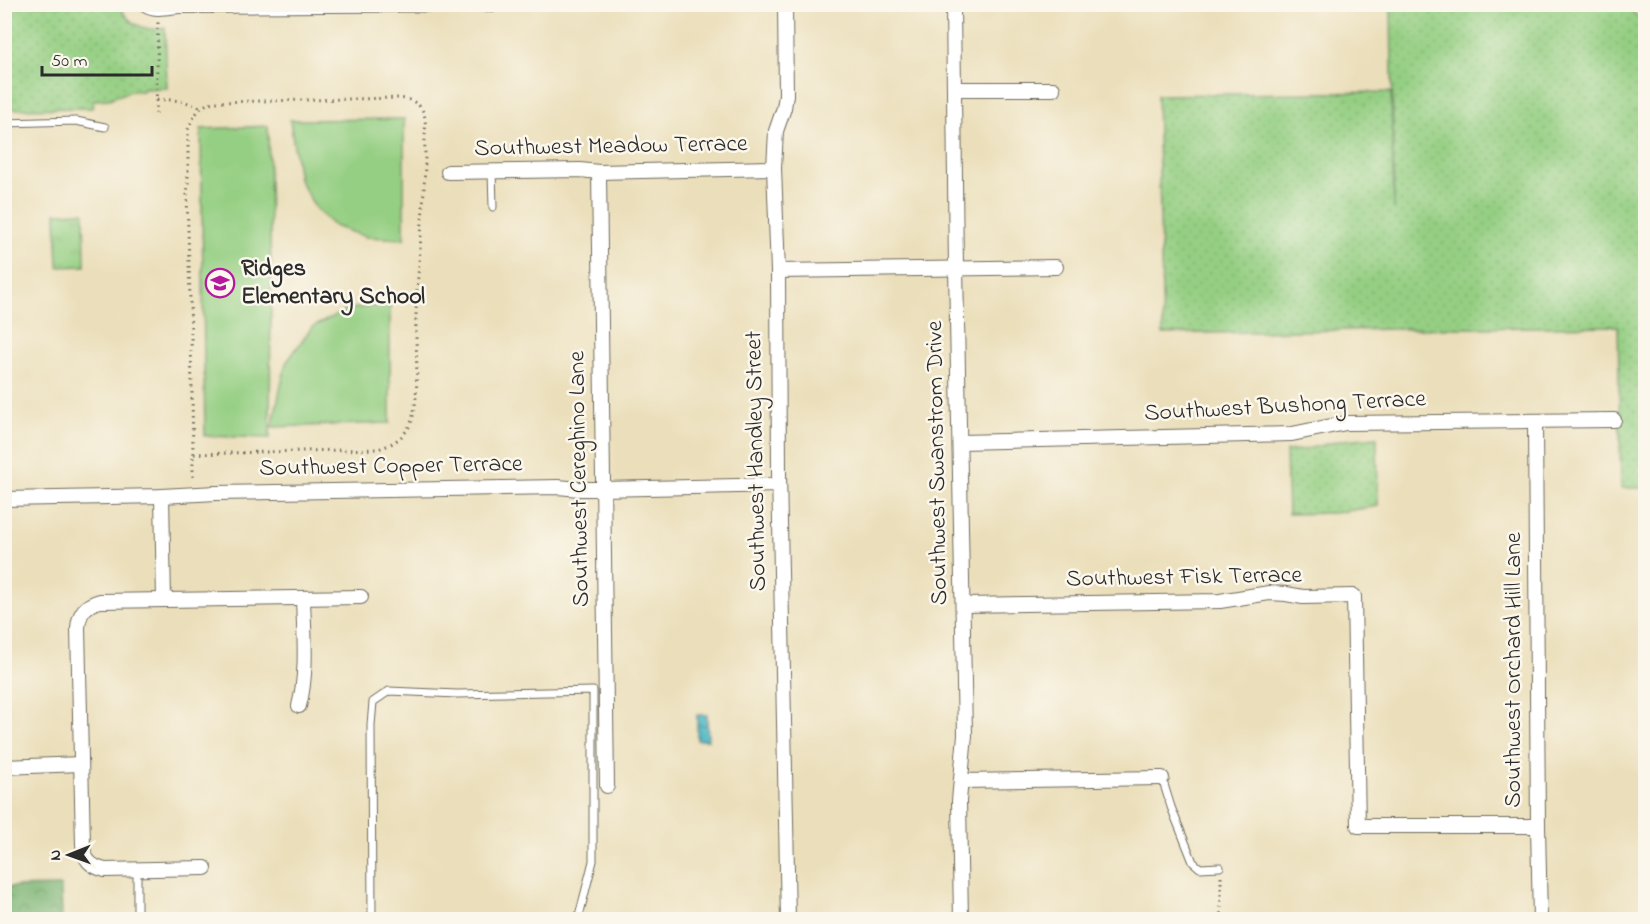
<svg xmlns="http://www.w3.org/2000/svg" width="1650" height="924" viewBox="0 0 1650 924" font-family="'Indie Flower',sans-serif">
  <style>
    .grass { fill: url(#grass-dots); stroke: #607d57; stroke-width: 1.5 }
    .forest { fill: url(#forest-crowns); stroke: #526e4e; stroke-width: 1.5 }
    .park { fill: url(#park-tufts); stroke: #607d57; stroke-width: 1.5 }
    .garden { fill: #95cf83; stroke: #607d57; stroke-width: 1.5 }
    .water { fill: url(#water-waves); stroke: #386e76; stroke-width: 1.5 }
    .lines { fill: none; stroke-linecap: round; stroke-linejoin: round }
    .service-casing { stroke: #6e6a5d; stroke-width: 9 }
    .minor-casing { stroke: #6e6a5d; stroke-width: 16 }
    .path { stroke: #6e6a5d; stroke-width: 3; stroke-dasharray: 1.5 4.5; stroke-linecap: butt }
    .service { stroke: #fff; stroke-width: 7 }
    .minor { stroke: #fff; stroke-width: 14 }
    .labels { text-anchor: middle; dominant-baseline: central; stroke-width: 5; stroke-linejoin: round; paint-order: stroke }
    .street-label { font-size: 24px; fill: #2b2b2b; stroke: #fbf7ec }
    .poi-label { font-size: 24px; font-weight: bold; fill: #2b2b2b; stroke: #fbf7ec; text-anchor: start }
  </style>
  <defs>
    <pattern id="grass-dots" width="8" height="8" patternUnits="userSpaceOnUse" patternTransform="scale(1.5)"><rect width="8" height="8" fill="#95cf83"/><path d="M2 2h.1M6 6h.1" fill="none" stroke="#81b271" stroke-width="1.8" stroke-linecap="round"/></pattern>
    <pattern id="forest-crowns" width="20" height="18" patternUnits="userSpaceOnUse" patternTransform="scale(1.5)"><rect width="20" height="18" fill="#78b271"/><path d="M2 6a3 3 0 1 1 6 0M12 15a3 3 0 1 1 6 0" fill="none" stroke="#63915d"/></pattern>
    <pattern id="park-tufts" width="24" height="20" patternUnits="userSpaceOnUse" patternTransform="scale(1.5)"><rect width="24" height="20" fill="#95cf83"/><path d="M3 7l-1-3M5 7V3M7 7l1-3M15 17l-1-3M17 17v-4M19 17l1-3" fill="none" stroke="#81b271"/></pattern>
    <pattern id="water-waves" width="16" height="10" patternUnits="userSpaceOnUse" patternTransform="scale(1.5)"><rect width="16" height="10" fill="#44b2c0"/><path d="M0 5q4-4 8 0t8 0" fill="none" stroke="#39919c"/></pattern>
  </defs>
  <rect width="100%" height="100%" fill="#fbf7ec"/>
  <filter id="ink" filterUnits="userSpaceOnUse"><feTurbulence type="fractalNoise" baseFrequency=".0167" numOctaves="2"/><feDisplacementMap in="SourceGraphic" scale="12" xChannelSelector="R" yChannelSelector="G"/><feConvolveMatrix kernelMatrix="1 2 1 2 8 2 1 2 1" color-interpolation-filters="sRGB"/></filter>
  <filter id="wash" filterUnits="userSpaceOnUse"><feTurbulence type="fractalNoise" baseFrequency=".008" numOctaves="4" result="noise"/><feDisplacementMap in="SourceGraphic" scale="24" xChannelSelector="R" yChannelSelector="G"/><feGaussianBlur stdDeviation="1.35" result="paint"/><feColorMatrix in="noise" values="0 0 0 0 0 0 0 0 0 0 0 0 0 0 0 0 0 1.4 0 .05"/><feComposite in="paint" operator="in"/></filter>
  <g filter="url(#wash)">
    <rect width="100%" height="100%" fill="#ebdfbb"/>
    <g class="grass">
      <path d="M4 5H120C126 24 146 32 165 28L167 88 143 89V91H131L109 99 94 100 92 108 5 109Z"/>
      <polygon points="1391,5 1626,5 1646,25 1645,488 1621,488 1618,326 1396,329 1163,334 1157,95 1391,92 1394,210"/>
      <polygon points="1377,437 1378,506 1334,513 1288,514 1286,451 1302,450 1343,440"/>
    </g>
    <polygon class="forest" points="61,886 62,919 5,919 5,887"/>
    <polygon class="park" points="84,212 85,266 58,267 56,213"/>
    <g class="garden">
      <polygon points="404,119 404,239 366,237 334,226 316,209 299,179 290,120"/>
      <polygon points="268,126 271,283 270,438 205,436 201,129"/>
      <polygon points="390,304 390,423 272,427 286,363 312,327 349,309"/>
    </g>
    <polygon class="water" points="697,715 707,715 708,740 697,740"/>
  </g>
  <g filter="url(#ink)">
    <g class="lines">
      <g class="service-casing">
        <g id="service">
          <polyline points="4,123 76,121 105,127"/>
          <polyline points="492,171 493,207"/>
          <polyline points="1162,778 1171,807 1193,862 1200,868 1220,867"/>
          <polyline points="137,869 137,920"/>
          <polyline points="372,920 371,725 373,702 389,691 457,694 593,691 593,861 578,920"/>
        </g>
      </g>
      <g class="minor-casing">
        <g id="minor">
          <path d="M145 4C155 11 167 7 179 6L497 4"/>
          <polyline points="785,4 786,95 784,108 776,131 774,168 778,271 779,473 788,920"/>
          <polyline points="953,4 956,268 965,735 959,801 961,920"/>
          <polyline points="955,89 1053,89"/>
          <polyline points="448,172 580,170 599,172 774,168"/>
          <polyline points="599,172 607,786"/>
          <polyline points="778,271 1056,267"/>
          <polyline points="1535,421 1538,826 1540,920"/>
          <polyline points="960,442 1292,434 1346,423 1614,420"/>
          <polyline points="162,496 164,600"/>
          <polyline points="4,499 162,496 216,493 558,487 579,489 602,489 779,485"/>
          <polyline points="964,605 1220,601 1269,593 1286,594 1303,597 1354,596 1358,826 1538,826"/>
          <path d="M299 706C308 671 304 634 303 598"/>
          <polyline points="4,767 81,764"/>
          <polyline points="962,781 1162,778"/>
          <path d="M205 868 105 870C90 866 84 860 83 844L78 628C79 613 85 605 100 601L361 597"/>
        </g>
      </g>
      <g class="path">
        <path d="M157 100C174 99 187 101 202 108"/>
        <polyline points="156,114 158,22"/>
        <path d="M193 477V454L378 449C395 444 409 434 413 416 420 388 415 345 416 315 418 260 425 205 425 150 424 139 427 124 424 114 420 102 409 99 398 98L214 102C200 104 192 118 188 130V184L187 195 191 333 193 454"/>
        <polyline points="1221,876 1221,920"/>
      </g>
      <use href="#service" class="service"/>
      <use href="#minor" class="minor"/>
    </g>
  </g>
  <defs>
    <g id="school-ring" transform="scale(1.5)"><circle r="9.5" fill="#fbf7ec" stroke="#b5179e" stroke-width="1.5"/><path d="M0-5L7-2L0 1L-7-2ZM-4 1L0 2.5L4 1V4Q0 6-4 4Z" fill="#b5179e"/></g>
  </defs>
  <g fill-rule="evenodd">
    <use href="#school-ring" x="220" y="283"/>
  </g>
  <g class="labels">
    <g class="street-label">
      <text transform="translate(611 147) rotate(-1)">Southwest Meadow Terrace</text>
      <text transform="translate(1285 407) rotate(-3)">Southwest Bushong Terrace</text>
      <text transform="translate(757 461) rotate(-91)">Southwest Handley Street</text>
      <text transform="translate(938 463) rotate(-91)">Southwest Swanstrom Drive</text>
      <text transform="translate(391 467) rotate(-1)">Southwest Copper Terrace</text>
      <text transform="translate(580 479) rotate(-91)">Southwest Cereghino Lane</text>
      <text transform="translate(1184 578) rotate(-1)">Southwest Fisk Terrace</text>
      <text transform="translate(1514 670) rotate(-90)">Southwest Orchard Hill Lane</text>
    </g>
    <g class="poi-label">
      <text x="241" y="269">Ridges<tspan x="241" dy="28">Elementary School</tspan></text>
    </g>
  </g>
  <rect width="1650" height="924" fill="none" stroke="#fbf7ec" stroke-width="24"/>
  <g transform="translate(69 855) rotate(269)" stroke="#fbf7ec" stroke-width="4.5" paint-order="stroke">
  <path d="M0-4.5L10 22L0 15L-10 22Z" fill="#2b2b2b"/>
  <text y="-9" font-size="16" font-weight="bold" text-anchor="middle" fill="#2b2b2b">N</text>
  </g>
  <path d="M42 66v9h110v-9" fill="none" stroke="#2b2b2b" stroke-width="3"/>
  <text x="51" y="66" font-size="18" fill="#2b2b2b" stroke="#fbf7ec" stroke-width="4.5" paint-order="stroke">50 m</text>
</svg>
